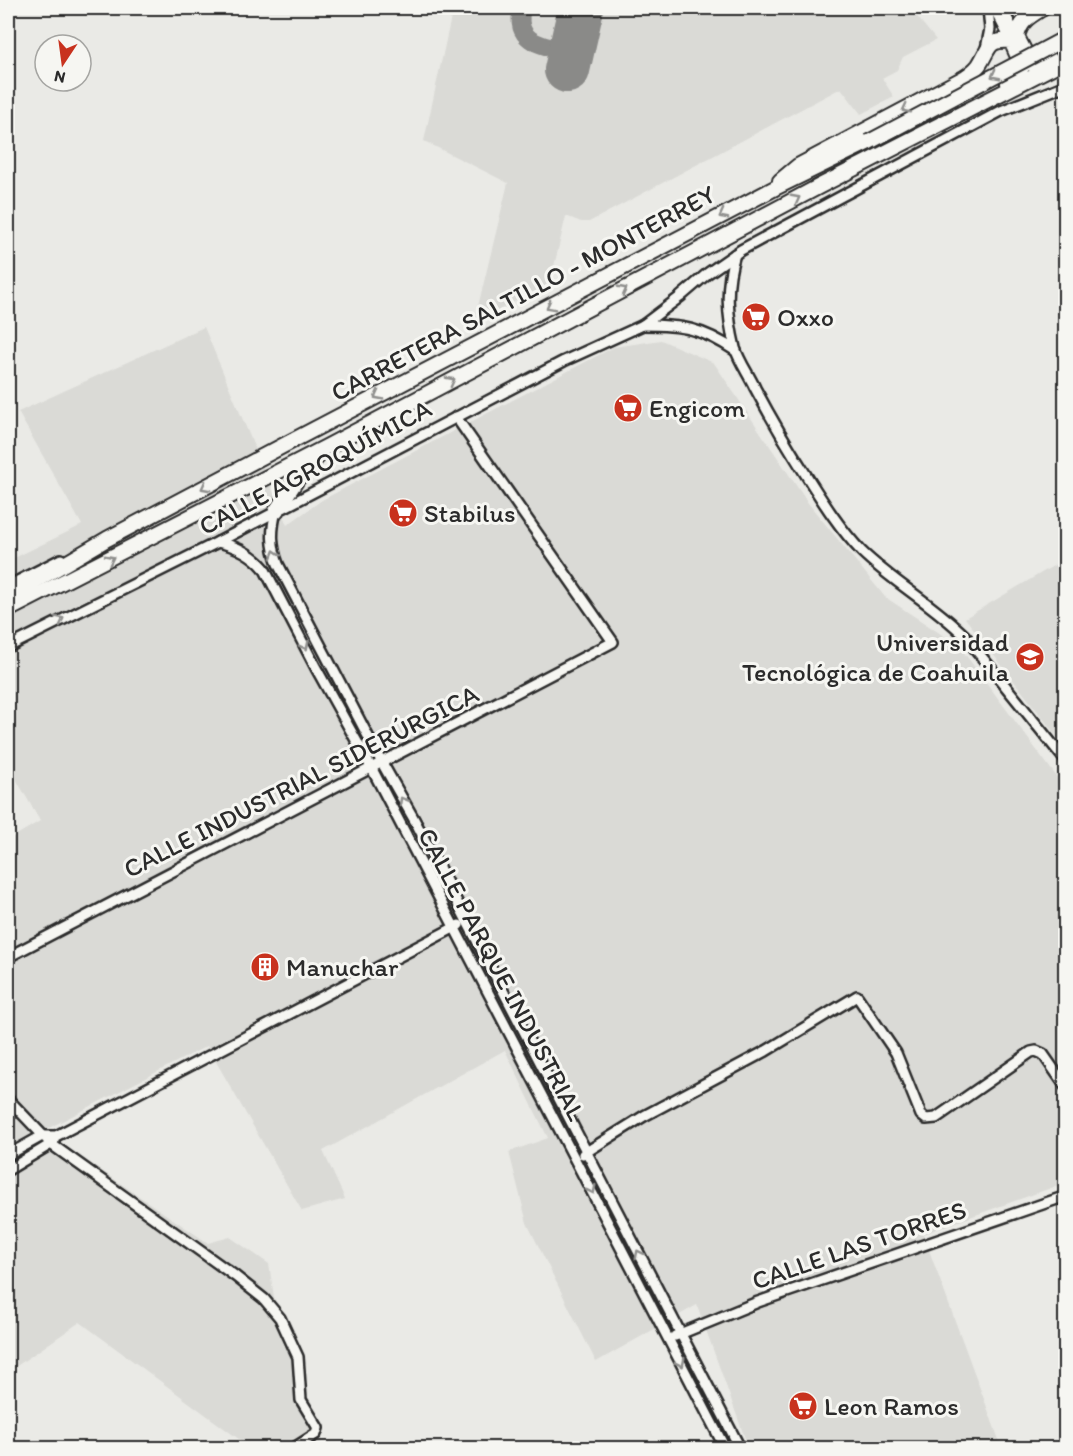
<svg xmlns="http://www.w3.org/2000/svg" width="1073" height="1456" viewBox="0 0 1073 1456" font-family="Itim,sans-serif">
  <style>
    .built { fill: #dadad6 }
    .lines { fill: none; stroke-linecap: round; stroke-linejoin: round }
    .taxiway { stroke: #8a8a88; stroke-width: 18 }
    .runway { stroke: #8a8a88; stroke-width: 46 }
    .minor-casing { stroke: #2b2b2b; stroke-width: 14 }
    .highway-casing { stroke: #2b2b2b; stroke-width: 18 }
    .minor { stroke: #f6f6f2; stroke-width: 9 }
    .highway { stroke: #f6f6f2; stroke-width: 14 }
    .highway-bridge-casing { stroke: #2b2b2b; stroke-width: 18; stroke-linecap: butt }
    .highway-bridge { stroke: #f6f6f2; stroke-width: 14 }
    .oneway { stroke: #90908e }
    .labels { text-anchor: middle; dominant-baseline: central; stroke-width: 6; stroke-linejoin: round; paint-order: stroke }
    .street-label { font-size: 26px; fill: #2b2b2b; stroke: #f6f6f2 }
    .poi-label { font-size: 26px; fill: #2b2b2b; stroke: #f6f6f2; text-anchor: start }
  </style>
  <rect width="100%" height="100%" fill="#eaeae6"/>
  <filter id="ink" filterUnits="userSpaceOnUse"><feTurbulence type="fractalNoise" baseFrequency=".0167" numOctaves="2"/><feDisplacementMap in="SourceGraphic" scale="12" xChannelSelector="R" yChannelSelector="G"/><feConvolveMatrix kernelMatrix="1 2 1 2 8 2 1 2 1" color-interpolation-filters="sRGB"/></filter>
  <g filter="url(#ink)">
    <g class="built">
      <polygon points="453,8 921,8 914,13 936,40 903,57 897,70 882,78 894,97 861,114 841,88 589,222 581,222 566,216 550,283 474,323 508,183 424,141"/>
      <polygon points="204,327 287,525 322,500 614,347 661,340 714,363 808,503 885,597 959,646 1065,788 1065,1183 923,1234 1002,1448 731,1448 746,1441 697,1305 596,1362 527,1223 509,1152 548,1138 505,1050 323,1151 345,1199 302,1211 207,1046 43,1131 208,1243 230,1237 269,1264 276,1311 322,1447 318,1448 251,1448 80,1322 8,1372 8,840 40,821 8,765 8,561 82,525 18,412"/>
      <polygon points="1065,559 1065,747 965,618"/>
    </g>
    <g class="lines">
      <path class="taxiway" d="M522 8C513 44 545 46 571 52"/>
      <polyline class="runway" points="567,70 581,8"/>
      <g class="minor-casing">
        <g id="minor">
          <polyline points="994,8 1011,41"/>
          <polyline points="1002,8 1017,37"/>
          <polyline points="986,49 990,29 988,8"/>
          <path d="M735 254C725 286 727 315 735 348 739 361 749 375 755 388 771 418 788 447 806 475 823 502 840 529 862 552 894 583 933 604 964 635L1066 761"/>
          <path d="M643 325C682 325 702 328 736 351"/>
          <path d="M276 511C271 531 271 545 278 564L381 761 415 821 740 1448"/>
          <path d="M218 542C236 546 252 554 264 568L316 668 371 767 725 1448"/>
          <polyline points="8,586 61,559"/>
          <polyline points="8,647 218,542 564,361 643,325 680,297 708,273 741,250 1001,111 1066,85"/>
          <polyline points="8,957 613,642 456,417"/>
          <polyline points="8,1099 51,1144 235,1276 264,1299 280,1318 298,1357 301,1400 318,1428 316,1434 294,1448"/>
          <polyline points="583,1154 644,1116 766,1051 857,996 896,1053 921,1115 926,1119 936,1118 1031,1052 1036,1051 1043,1054 1066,1087"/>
          <polyline points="8,1155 42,1136 56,1136 459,925"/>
          <polyline points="8,1170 51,1144 54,1141"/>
          <polyline points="675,1336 758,1302 1066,1196"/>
        </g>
      </g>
      <g class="highway-casing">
        <g id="highway">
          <path d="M1043 8C1030 16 1020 21 1017 37L1031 64 1041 65 1051 60"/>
          <path d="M780 181 798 166 964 78C970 74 975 70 979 65 990 48 987 39 1011 41L1022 66 1019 77 1008 83"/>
          <polyline points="276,511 300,475 320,454"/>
          <polyline points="8,597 107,539 290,442 775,188 869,142"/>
          <polyline points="8,610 326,447 820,186 1066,60"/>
        </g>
      </g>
      <use href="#minor" class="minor"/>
      <use href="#highway" class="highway"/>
      <g class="highway-bridge-casing">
        <polyline id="highway-bridge" points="869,142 1066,38"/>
      </g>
      <use href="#highway-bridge" class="highway-bridge"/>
    </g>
    <defs><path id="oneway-chevron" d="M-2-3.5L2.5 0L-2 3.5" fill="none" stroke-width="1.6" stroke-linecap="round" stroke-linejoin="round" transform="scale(1.5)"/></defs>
    <g class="oneway">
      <use href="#oneway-chevron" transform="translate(995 75) rotate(152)"/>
      <use href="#oneway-chevron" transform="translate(906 109) rotate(153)"/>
      <use href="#oneway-chevron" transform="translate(796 199) rotate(-28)"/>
      <use href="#oneway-chevron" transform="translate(723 215) rotate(152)"/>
      <use href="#oneway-chevron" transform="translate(623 290) rotate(-28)"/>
      <use href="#oneway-chevron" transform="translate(550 306) rotate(152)"/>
      <use href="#oneway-chevron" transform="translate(451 381) rotate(-28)"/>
      <use href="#oneway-chevron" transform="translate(378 396) rotate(152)"/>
      <use href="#oneway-chevron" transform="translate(205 487) rotate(152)"/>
      <use href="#oneway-chevron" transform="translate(275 554) rotate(-107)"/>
      <use href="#oneway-chevron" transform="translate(110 559) rotate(-27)"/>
      <use href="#oneway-chevron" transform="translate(60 620) rotate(-27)"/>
      <use href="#oneway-chevron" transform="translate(305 646) rotate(63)"/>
      <use href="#oneway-chevron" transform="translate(403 801) rotate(-120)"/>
      <use href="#oneway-chevron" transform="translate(592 1190) rotate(63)"/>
      <use href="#oneway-chevron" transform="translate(639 1254) rotate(-117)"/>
      <use href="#oneway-chevron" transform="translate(681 1363) rotate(63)"/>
    </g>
  </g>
  <defs>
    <g id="supermarket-disc" transform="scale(1.5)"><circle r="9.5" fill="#c8321e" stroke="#f6f6f2"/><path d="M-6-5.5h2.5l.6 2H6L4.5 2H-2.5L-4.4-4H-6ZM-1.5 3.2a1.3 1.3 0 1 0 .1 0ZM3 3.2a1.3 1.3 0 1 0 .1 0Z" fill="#fff"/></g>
    <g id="university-disc" transform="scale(1.5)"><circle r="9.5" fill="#c8321e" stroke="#f6f6f2"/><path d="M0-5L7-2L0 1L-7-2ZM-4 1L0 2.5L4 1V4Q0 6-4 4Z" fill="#fff"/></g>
    <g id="building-disc" transform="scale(1.5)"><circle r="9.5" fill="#c8321e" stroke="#f6f6f2"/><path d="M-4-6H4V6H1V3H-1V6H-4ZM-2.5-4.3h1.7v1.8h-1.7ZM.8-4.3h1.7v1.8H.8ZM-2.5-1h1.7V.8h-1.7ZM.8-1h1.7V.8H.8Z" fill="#fff"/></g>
  </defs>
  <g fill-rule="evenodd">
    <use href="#supermarket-disc" x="756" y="317"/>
    <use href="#supermarket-disc" x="628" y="408"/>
    <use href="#supermarket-disc" x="403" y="513"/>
    <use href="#university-disc" x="1030" y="657"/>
    <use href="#building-disc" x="265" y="967"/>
    <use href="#supermarket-disc" x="803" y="1406"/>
  </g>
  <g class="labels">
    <g class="street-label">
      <text transform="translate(523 293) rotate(-28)">CARRETERA SALTILLO - MONTERREY</text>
      <text transform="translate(315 467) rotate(-28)">CALLE AGROQUÍMICA</text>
      <text transform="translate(301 781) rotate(-27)">CALLE INDUSTRIAL SIDERÚRGICA</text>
      <text transform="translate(502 974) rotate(62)">CALLE PARQUE INDUSTRIAL</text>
      <text transform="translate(859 1245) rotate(-19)">CALLE LAS TORRES</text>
    </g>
    <g class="poi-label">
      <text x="777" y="317">Oxxo</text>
      <text x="649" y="408">Engicom</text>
      <text x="424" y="513">Stabilus</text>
      <text x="1009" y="642" text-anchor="end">Universidad<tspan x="1009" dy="30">Tecnológica de Coahuila</tspan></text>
      <text x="286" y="967">Manuchar</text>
      <text x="824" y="1406">Leon Ramos</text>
    </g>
  </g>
  <rect width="1073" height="1456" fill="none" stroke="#f6f6f2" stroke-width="30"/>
  <rect x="15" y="15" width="1043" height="1426" fill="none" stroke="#2b2b2b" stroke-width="2" filter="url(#ink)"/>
  <g transform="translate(63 63) rotate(193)"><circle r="28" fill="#f6f6f2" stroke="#a5a5a2" stroke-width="1.5"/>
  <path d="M0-4.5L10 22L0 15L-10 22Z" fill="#c8321e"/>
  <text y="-9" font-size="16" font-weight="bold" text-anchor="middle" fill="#2b2b2b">N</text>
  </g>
</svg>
